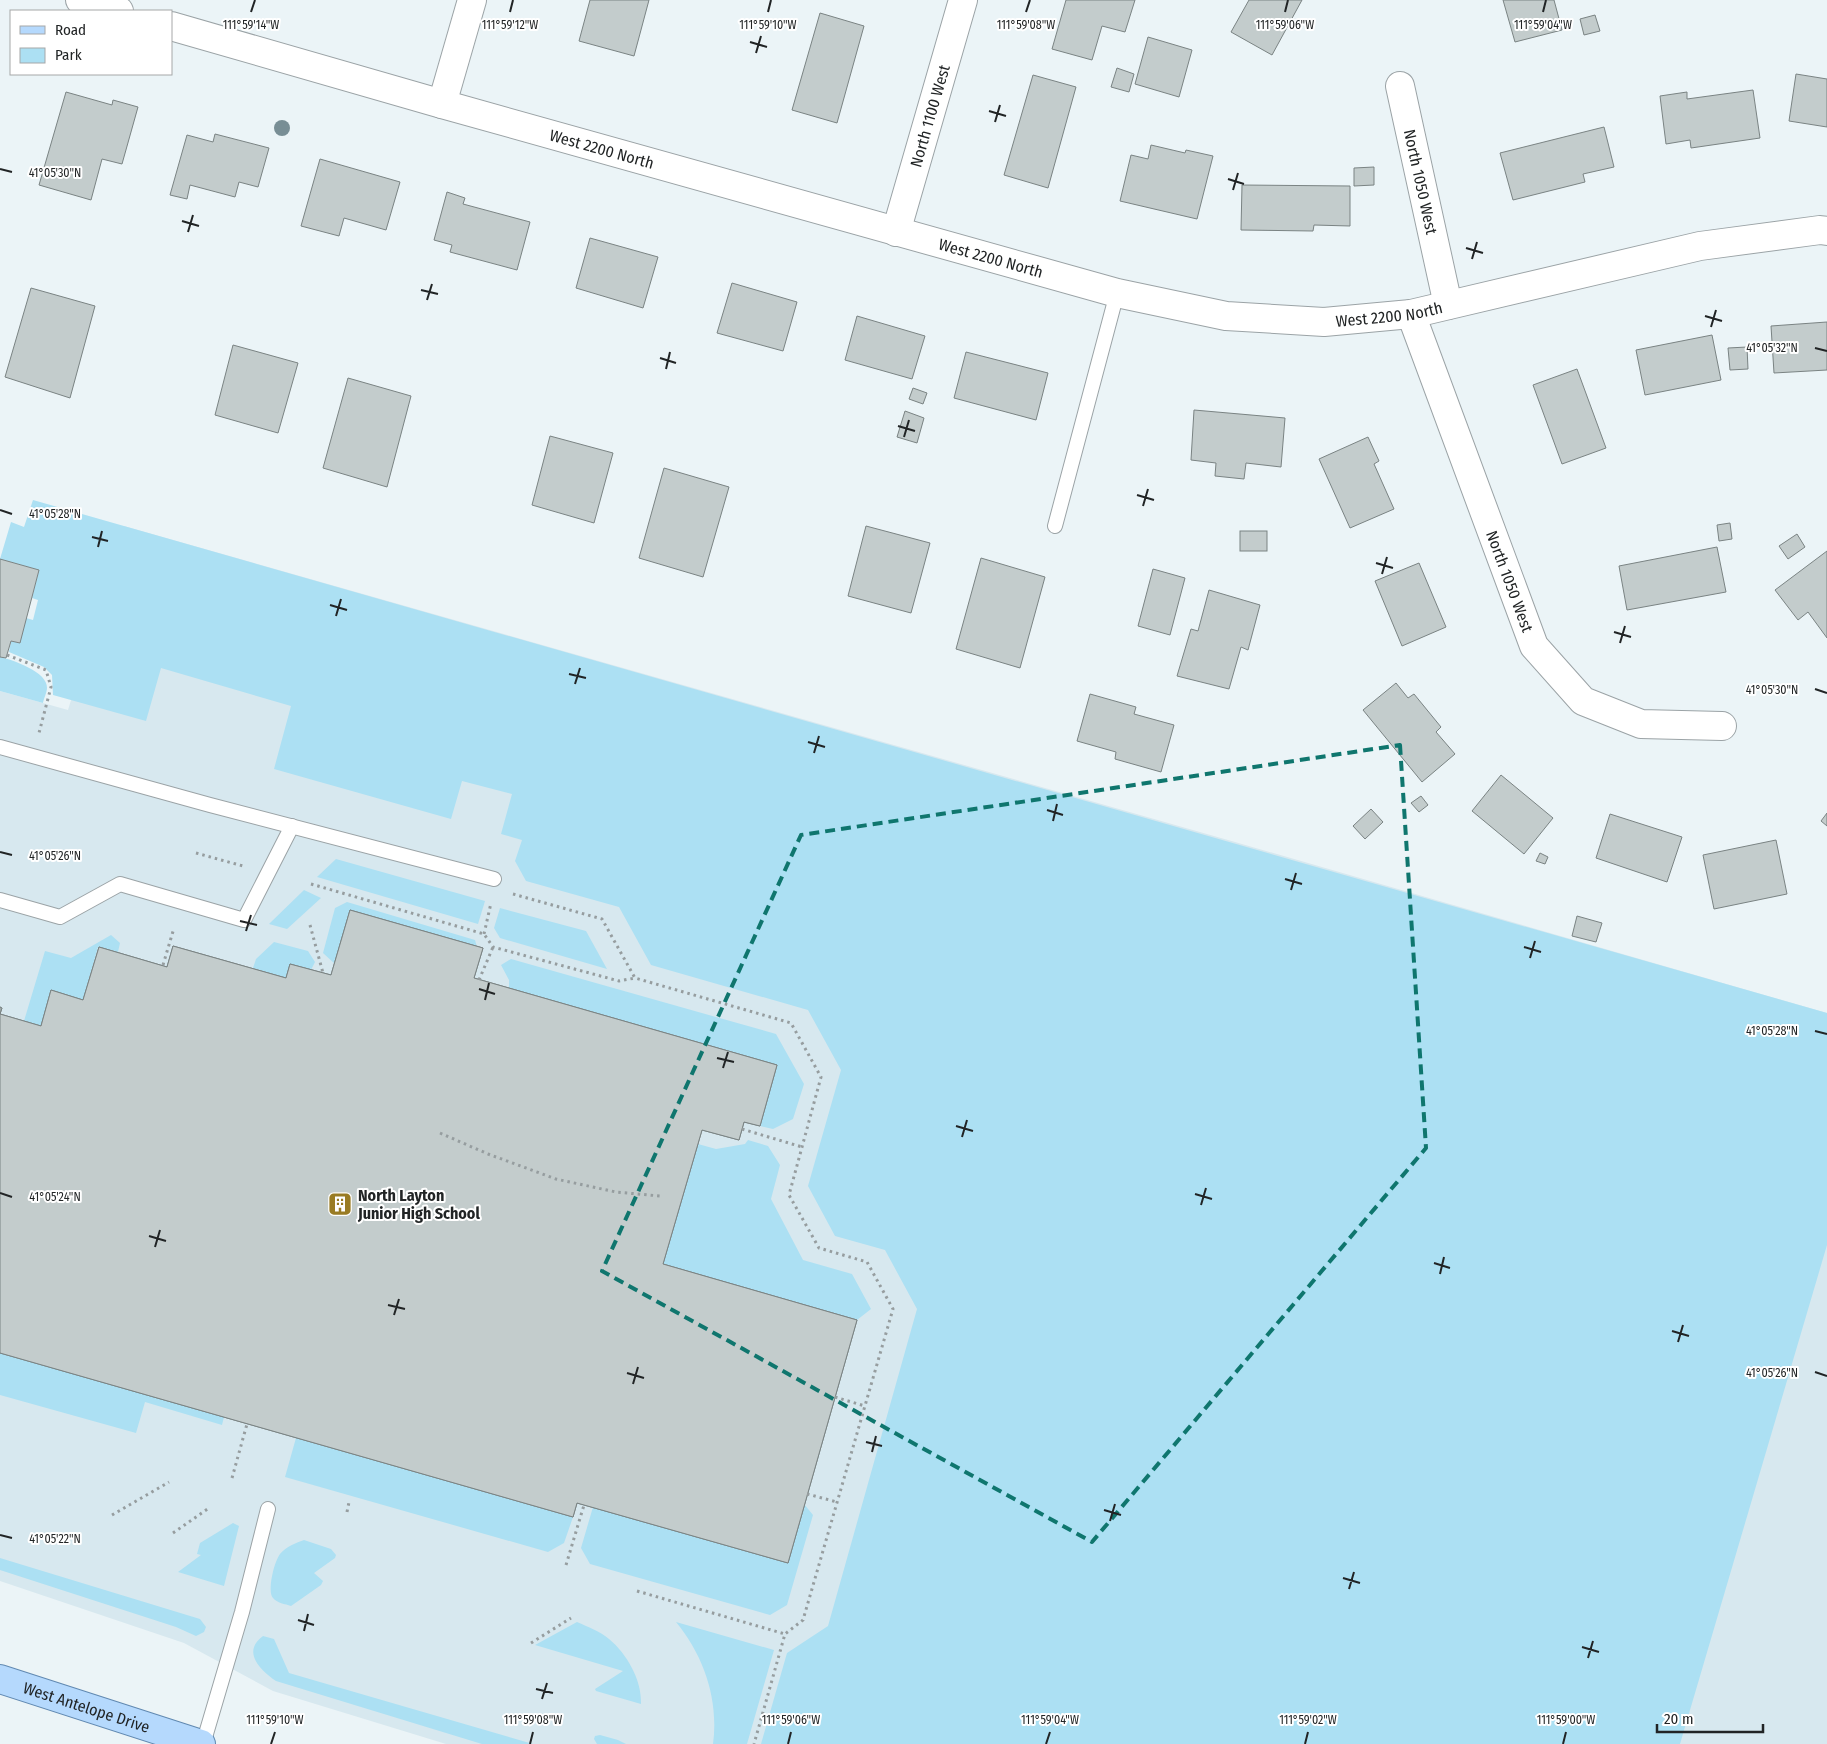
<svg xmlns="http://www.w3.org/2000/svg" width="1827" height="1744" viewBox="0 0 1827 1744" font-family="'Fira Sans Condensed',sans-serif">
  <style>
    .built { fill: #d7e8ef }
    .green { fill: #ace0f3 }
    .building { fill: #c3cccc; stroke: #7a8383; fill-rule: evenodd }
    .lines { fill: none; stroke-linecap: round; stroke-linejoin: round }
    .lane-casing { stroke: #9ba3a6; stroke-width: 16 }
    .street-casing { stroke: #9ba3a6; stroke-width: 30 }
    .primary-casing { stroke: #6189b1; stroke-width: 30 }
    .path { stroke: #969d9f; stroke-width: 3; stroke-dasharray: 2.5 4; stroke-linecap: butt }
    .lane { stroke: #fff; stroke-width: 14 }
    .street { stroke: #fff; stroke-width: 28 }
    .primary { stroke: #b5d9fd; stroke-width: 28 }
    .tree { fill: #788e95 }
    .marked { fill: none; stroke: #0f766e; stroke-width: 4; stroke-dasharray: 10 6; stroke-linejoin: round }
    .ticks { fill: none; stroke: #212425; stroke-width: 2 }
    .labels { text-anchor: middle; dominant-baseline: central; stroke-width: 4; stroke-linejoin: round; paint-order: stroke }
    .street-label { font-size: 16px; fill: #212425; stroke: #fff }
    .poi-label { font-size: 16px; font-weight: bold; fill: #212425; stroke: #fff; text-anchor: start }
    .ticks-label { font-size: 12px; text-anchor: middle; fill: #212425; stroke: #fff; stroke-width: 4; stroke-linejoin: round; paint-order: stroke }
  </style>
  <rect width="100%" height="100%" fill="#ebf4f7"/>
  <polygon class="built" points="124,526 1235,842 1827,1013 1827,1744 446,1744 273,1691 184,1643 0,1581 0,691 68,710"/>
  <g class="green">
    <polygon points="33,500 1827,1013 1827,1245 1680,1744 761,1744 787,1653 828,1626 917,1309 885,1250 835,1236 808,1186 841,1070 808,1010 651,965 619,907 526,881 515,861 522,840 501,834 512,794 462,781 451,819 274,769 291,706 161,668 146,721 53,695 52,675 44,667 9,652 11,641 20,643 26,618 33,620 38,600 32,598 39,570 0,559 11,522 24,527"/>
    <path d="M0 657C13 660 48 672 47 688 47 692 44 698 43 703L0 691Z"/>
    <polygon points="336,859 485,901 478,924 317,877"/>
    <polygon points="304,890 321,898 287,929 269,924"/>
    <polygon points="347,902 475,940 477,947 350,910 335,964 323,953 335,908"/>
    <polygon points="500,908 586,931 607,969 500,938 494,928"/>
    <polygon points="111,935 120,943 118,952 98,947 83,1000 51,991 41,1026 24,1021 45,951 71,958"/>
    <polygon points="274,942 308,951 315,962 311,970 290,964 286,978 253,968 256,959"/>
    <polygon points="511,959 776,1034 804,1084 793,1119 773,1129 760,1126 777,1065 509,988 509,980 501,965"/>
    <polygon points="748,1140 768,1146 780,1165 771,1199 803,1260 852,1274 871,1309 857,1320 663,1264 698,1144 716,1149 745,1144"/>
    <polygon points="0,1353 224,1417 222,1425 145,1402 136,1433 0,1395"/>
    <polygon points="296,1438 573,1517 564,1543 548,1552 285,1477"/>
    <polygon points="804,1504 813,1515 787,1605 770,1615 590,1564 581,1548 593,1507 788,1563"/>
    <polygon points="233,1523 239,1526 224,1586 178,1572 201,1555 197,1554 200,1543"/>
    <path d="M304 1540 331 1549 336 1555 335 1558 314 1573 323 1581 321 1585 291 1606C285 1604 277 1603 273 1598 267 1591 274 1562 280 1554 286 1547 295 1543 304 1540Z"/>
    <polygon points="0,1558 200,1619 206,1627 204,1632 196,1636 176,1627 0,1570"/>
    <path d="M577 1622C588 1627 600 1631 609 1639 627 1654 642 1680 641 1704L596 1691 595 1689 623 1671 535 1645Z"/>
    <path d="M676 1622 774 1650 747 1744H713C719 1700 704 1656 676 1622Z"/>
    <path d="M263 1636 274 1639 289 1673 533 1744H482L276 1681C261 1671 241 1652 263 1636Z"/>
    <polygon points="600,1735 618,1740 626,1744 597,1744 594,1739 595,1736"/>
  </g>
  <g class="building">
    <polygon points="590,0 649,0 634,56 579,41"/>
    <polygon points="1066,0 1135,0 1125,32 1102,26 1092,60 1052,49"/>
    <polygon points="1249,0 1302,0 1272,55 1231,32"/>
    <polygon points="1503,0 1554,0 1562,30 1515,42"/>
    <polygon points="820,13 864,26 837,123 792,110"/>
    <polygon points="1595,15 1600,31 1584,35 1580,19"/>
    <polygon points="1148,37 1192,50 1179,97 1135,84"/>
    <polygon points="1117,68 1134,74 1129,92 1111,87"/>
    <polygon points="1796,74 1827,79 1827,127 1789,121"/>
    <polygon points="1033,75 1076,87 1048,188 1004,175"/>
    <polygon points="1753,90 1760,138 1691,148 1690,140 1666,144 1660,96 1687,92 1687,99"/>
    <polygon points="66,92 112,105 113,100 138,107 122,164 102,159 91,200 39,185"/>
    <polygon points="1604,127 1614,167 1583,174 1585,182 1513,200 1500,153"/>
    <polygon points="215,134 269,148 258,187 239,182 235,197 190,185 187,199 170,195 187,135 213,142"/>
    <polygon points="1151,145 1185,153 1186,150 1213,156 1197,219 1120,201 1131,155 1148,159"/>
    <polygon points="320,159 400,182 386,230 344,218 339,236 301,226"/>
    <polygon points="1374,167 1374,185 1354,186 1354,168"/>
    <polygon points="1242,185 1350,186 1350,226 1314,225 1313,231 1241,230"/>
    <polygon points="447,192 465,198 463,204 530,222 517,270 450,252 452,245 434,240"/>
    <polygon points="590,238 658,257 643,308 576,288"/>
    <polygon points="732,283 797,302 783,351 717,333"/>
    <polygon points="31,288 95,306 70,398 5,377"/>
    <polygon points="857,316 925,336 912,379 845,360"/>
    <polygon points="1827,322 1827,370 1774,373 1771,326"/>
    <polygon points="1712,335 1721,380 1645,395 1636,350"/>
    <polygon points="233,345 298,363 278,433 215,415"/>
    <polygon points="1747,347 1748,369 1730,370 1728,348"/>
    <polygon points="966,352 1048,373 1036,420 954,398"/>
    <polygon points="1577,369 1606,448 1562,464 1533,385"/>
    <polygon points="348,378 411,396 387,487 323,468"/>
    <polygon points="913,388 927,393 923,404 909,399"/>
    <polygon points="1194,410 1285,418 1281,467 1246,463 1244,479 1215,476 1216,463 1191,460"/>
    <polygon points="905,411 924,418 917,443 897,437"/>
    <polygon points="550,436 613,453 594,523 532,505"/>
    <polygon points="1368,437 1379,461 1374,464 1394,509 1350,528 1319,459"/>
    <polygon points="664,468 729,487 703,577 639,558"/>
    <polygon points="1730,523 1732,539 1719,541 1717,525"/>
    <polygon points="866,526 930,543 911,613 848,596"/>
    <rect x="1240" y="531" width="27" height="20"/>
    <polygon points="1797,534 1805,547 1788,559 1779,546"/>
    <polygon points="1717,547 1726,592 1627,610 1619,566"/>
    <polygon points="1827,551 1827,638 1808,612 1798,620 1775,590"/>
    <polygon points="981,558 1045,577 1020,668 956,649"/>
    <polygon points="0,559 39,570 20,643 11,641 6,658 0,657"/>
    <polygon points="1419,563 1446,627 1402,646 1375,581"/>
    <polygon points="1153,569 1185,578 1170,635 1138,626"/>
    <polygon points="1209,590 1260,605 1248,650 1241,647 1229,689 1177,676 1191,629 1198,631"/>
    <polygon points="1396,683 1408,698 1414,694 1441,727 1436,732 1455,754 1422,782 1363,710"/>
    <polygon points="1090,694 1136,707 1134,714 1174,725 1161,772 1115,759 1116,752 1077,741"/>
    <polygon points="1501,775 1553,818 1524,854 1472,811"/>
    <polygon points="1421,796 1428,805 1419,812 1411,803"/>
    <polygon points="1371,809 1383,822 1365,839 1353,826"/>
    <polygon points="1827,813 1827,826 1821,821"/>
    <polygon points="1610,814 1682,837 1667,882 1596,858"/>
    <polygon points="1776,840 1787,894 1714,909 1703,855"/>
    <polygon points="1540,853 1548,857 1545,864 1536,861"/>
    <path d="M350 910 483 948 474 978 777 1065 760 1126 744 1122 739 1140 702 1130 663 1264 857 1320 788 1563 577 1503 573 1517 0 1353V1007L2 1008 0 1014 41 1026 51 990 83 1000 99 947 167 967 173 946 286 978 290 964 331 975ZM444 1120 491 1133 489 1139 621 1177 623 1172 664 1183 653 1219 433 1157ZM95 1189 131 1198 93 1271 75 1260ZM152 1258 154 1259 135 1326 118 1317Z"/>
    <polygon points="350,910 483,948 474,978 777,1065 760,1126 744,1122 739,1140 702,1130 663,1264 857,1320 788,1563 577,1503 573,1517 0,1353 0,1007 2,1008 0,1014 41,1026 51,990 83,1000 99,947 167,967 173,946 286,978 290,964 331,975"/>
    <polygon points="1577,916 1602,923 1596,942 1572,936"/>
  </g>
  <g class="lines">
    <g class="lane-casing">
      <g id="lane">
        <polyline points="1055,526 1117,293"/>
        <polyline points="0,747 210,805 494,879"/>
        <polyline points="0,900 60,917 120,884 244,920 292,826"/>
        <polyline points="203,1744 242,1612 268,1509"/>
      </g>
    </g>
    <g class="street-casing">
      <g id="street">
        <polyline points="80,0 119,11"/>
        <path id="s1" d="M171 26 442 104 1117 293 1226 316 1324 322 1411 314 1700 246 1820 230 1827 231"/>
        <path id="s2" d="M1400 86 1448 305"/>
        <polyline points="442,104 472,0"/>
        <path id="s3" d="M896 232 963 0"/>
        <path id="s4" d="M1411 314 1534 646 1583 701 1641 724 1722 726"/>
      </g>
    </g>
    <g class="primary-casing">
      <g id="primary">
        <path id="s5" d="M0 1679 201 1744"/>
      </g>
    </g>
    <g class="path">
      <polyline points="7,655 46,670 51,687 39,733"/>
      <polyline points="196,853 243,866"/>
      <polyline points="311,884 484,934 493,947 619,981 635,978"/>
      <polyline points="513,894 602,919 635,978 791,1023 821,1077 789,1195 819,1248 867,1262 893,1309 803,1620 785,1634 754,1744"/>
      <polyline points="310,925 323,973"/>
      <polyline points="484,934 491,903"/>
      <polyline points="163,965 174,928"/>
      <polyline points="479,980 493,947"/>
      <polyline points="742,1129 802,1147"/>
      <polyline points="440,1133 488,1154 556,1179 616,1192 660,1196"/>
      <polyline points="835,1397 865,1406"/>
      <polyline points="232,1478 247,1424"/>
      <polyline points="807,1494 837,1502"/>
      <polyline points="347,1512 349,1502"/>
      <polyline points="112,1515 169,1482"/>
      <polyline points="173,1533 209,1508"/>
      <polyline points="566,1565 584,1505"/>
      <polyline points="637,1591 785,1634"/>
      <polyline points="531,1643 571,1618"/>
    </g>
    <use href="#lane" class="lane"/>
    <use href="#street" class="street"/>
    <use href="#primary" class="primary"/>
  </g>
  <circle class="tree" cx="282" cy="128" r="8"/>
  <path class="marked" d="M1400 745 1426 1148 1092 1542 602 1271 801 835Z"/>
  <path class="ticks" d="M251 12 255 0M510 12 513 0M768 12 771 0M1026 12 1030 0M1285 12 1288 0M1543 12 1546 0M750 42 767 47M756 53 761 36M989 111 1006 116M995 122 1000 105M0 169 12 172M1228 179 1244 184M1233 190 1238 173M182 221 199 226M188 232 193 215M1466 248 1483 253M1472 259 1477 242M421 290 438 294M427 300 432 284M1705 316 1722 321M1711 327 1716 310M1815 348 1827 351M660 358 676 363M666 369 670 352M898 426 915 431M904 437 909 420M1137 495 1154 500M1143 506 1148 489M0 510 12 514M92 537 108 541M98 547 102 531M1376 563 1393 568M1382 574 1387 557M330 605 347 610M336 616 341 599M1614 632 1631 637M1620 643 1625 626M569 674 586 678M575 684 580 668M1815 689 1827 693M808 742 825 747M814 753 819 736M1047 810 1063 815M1053 821 1057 804M0 852 12 855M1285 879 1302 884M1291 890 1296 873M240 921 257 925M246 931 251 915M1524 947 1541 952M1530 958 1535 941M479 989 495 994M485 1000 489 983M1815 1031 1827 1034M717 1058 734 1062M723 1068 728 1052M956 1126 973 1131M962 1137 967 1120M0 1193 12 1197M1195 1194 1212 1199M1201 1205 1206 1188M149 1236 166 1241M155 1247 160 1230M1434 1263 1450 1268M1440 1274 1444 1257M388 1305 405 1309M394 1315 399 1299M1672 1331 1689 1336M1678 1342 1683 1325M1815 1372 1827 1376M627 1373 644 1378M633 1384 638 1367M866 1442 882 1446M872 1452 876 1436M1104 1510 1121 1515M1110 1521 1115 1504M0 1535 12 1538M1343 1578 1360 1583M1349 1589 1354 1572M298 1620 314 1625M304 1631 308 1614M1582 1647 1599 1652M1588 1658 1593 1641M536 1689 553 1693M542 1699 547 1683M271 1744 275 1732M530 1744 533 1732M788 1744 791 1732M1046 1744 1050 1732M1305 1744 1308 1732M1563 1744 1566 1732"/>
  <defs>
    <g id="building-square" transform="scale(1.25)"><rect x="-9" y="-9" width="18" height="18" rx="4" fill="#997b23" stroke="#fff"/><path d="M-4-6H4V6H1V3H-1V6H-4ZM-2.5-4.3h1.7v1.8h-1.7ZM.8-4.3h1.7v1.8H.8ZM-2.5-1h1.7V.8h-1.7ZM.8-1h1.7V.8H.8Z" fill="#fff"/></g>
  </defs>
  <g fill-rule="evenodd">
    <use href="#building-square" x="340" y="1204"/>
  </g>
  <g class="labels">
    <g class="street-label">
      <text stroke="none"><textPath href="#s3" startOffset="121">North 1100 West</textPath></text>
      <text stroke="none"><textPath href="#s1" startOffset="448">West 2200 North</textPath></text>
      <text stroke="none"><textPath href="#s2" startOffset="98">North 1050 West</textPath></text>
      <text stroke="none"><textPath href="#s1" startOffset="852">West 2200 North</textPath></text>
      <text stroke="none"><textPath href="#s1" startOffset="1258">West 2200 North</textPath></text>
      <text stroke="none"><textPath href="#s4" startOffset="285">North 1050 West</textPath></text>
      <text stroke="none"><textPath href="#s5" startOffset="91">West Antelope Drive</textPath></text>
    </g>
    <g class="poi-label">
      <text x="358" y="1195">North Layton<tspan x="358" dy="18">Junior High School</tspan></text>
    </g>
  </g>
  <g class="ticks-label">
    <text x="251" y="29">111°59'14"W</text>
    <text x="510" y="29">111°59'12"W</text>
    <text x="768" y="29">111°59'10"W</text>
    <text x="1026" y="29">111°59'08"W</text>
    <text x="1285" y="29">111°59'06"W</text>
    <text x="1543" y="29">111°59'04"W</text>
    <text x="55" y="177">41°05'30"N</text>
    <text x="1772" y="352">41°05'32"N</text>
    <text x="55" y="518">41°05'28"N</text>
    <text x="1772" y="694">41°05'30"N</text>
    <text x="55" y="860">41°05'26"N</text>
    <text x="1772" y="1035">41°05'28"N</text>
    <text x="55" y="1201">41°05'24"N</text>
    <text x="1772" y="1377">41°05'26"N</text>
    <text x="55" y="1543">41°05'22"N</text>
    <text x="275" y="1724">111°59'10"W</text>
    <text x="533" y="1724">111°59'08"W</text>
    <text x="791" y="1724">111°59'06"W</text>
    <text x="1050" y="1724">111°59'04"W</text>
    <text x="1308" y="1724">111°59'02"W</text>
    <text x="1566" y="1724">111°59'00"W</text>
  </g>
  <rect x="10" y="10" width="162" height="65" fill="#ffffff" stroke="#a6a7a8"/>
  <rect x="20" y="26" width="25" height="8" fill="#b5d9fd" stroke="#a6a7a8"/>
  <text x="55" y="35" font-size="15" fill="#212425">Road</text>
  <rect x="20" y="48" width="25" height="15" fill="#ace0f3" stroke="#a6a7a8"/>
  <text x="55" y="60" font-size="15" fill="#212425">Park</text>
  <path d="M1657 1724v8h106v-8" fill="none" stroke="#212425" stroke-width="2.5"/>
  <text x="1664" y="1724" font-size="15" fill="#212425" stroke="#ffffff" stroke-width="4" paint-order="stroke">20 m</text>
</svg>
